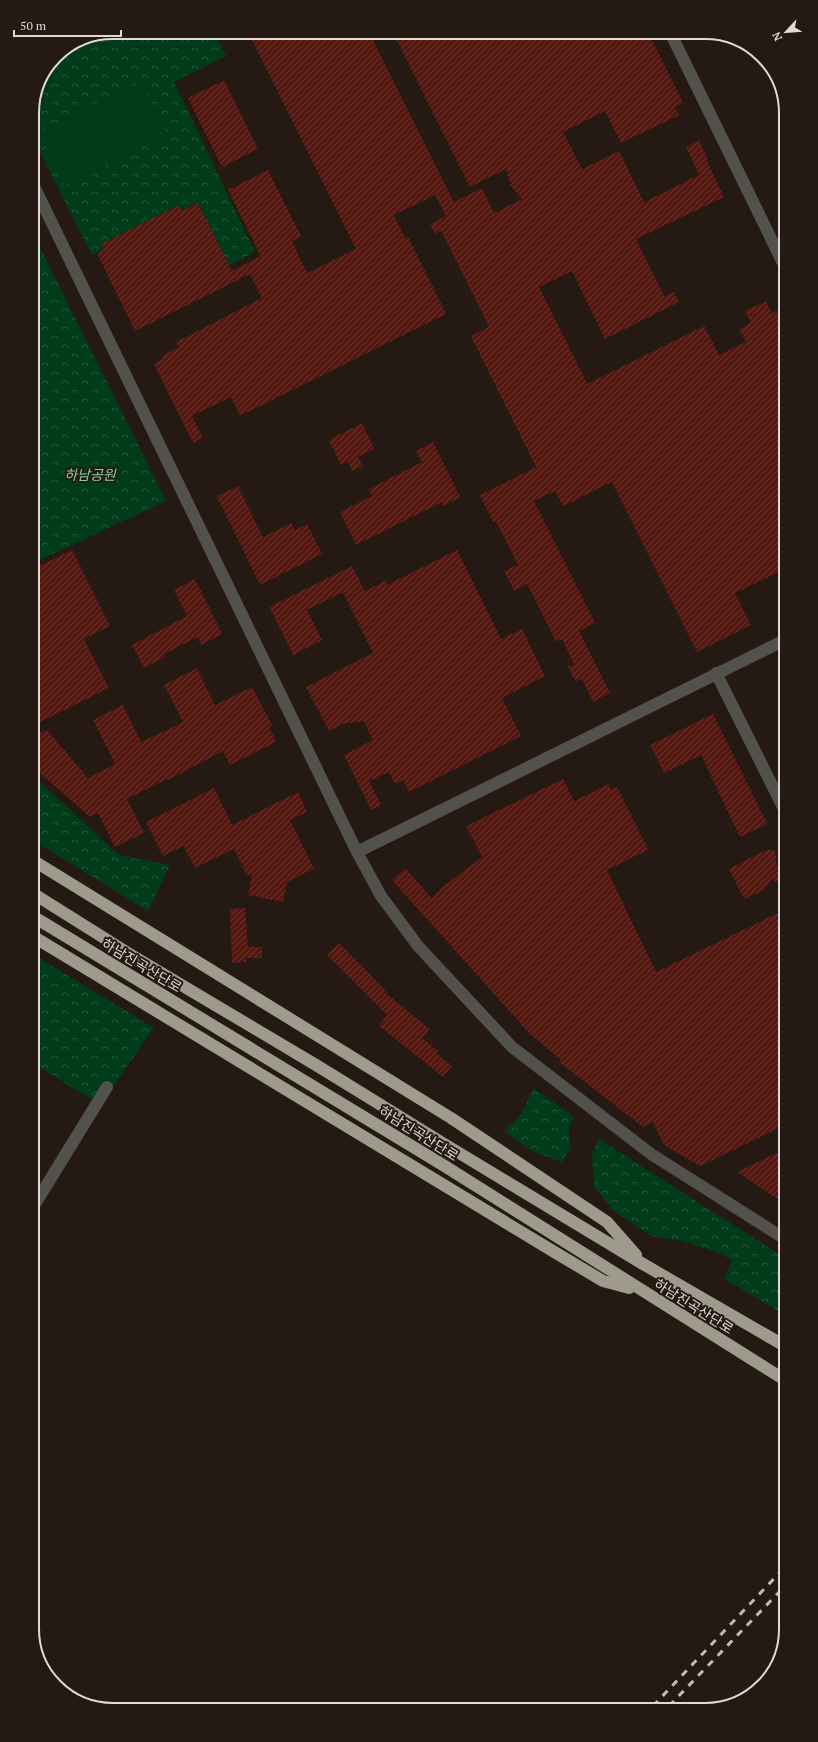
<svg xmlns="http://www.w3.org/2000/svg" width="818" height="1742" viewBox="0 0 818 1742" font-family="'PT Serif','Noto Sans KR',serif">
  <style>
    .forest { fill: url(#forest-crowns) }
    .pitch { fill: #003c1a }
    .building { fill: url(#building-hatch) }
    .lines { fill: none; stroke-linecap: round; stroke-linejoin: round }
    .street { stroke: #52514b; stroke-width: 12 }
    .highway { stroke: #9e9b8c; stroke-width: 12 }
    .rail { stroke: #c3bab6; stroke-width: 3; stroke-dasharray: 7 7; stroke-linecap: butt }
    .labels { text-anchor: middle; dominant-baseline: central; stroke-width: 4; stroke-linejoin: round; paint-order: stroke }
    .park-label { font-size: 14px; font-style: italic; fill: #82d69a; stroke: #251914 }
    .street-label { font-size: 14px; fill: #e1d9d5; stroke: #251914 }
    .rim { fill: none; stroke: #e1d9d5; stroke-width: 2 }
  </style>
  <defs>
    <pattern id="forest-crowns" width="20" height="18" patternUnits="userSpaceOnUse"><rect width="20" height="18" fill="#003c1a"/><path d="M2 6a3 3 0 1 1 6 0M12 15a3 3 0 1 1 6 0" fill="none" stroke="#25583a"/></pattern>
    <pattern id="building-hatch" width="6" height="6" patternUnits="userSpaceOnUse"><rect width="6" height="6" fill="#53180f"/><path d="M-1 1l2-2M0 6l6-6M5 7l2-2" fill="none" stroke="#6b3931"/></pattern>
  </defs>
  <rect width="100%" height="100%" fill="#251914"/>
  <g class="forest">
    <polygon points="113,32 214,32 226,56 174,82 255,252 229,265 198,203 101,244 104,250 92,255 32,136 32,108 40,77 56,56 82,38"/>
    <polygon points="32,231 166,501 33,563"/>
    <polygon points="34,777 119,855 170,865 148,911 34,841"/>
    <polygon points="34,955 154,1028 100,1105 35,1064"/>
    <polygon points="534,1088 574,1117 569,1128 570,1149 562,1162 532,1151 504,1131 519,1117"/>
    <polygon points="599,1139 785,1258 785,1315 724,1279 732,1261 720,1253 682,1241 651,1236 614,1211 594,1187 592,1153"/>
  </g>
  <polygon class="pitch" points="141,82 167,135 65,185 39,132"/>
  <g class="building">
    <polygon points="248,32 369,32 454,202 482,188 494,213 522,199 511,186 506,169 470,187 393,32 648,32 683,103 675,107 679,115 621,143 605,111 563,132 582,169 619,151 644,202 699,175 686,147 699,140 708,160 707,161 724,197 636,239 664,296 674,292 679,302 605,339 572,271 539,287 587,384 704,326 719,355 746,342 739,329 751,323 745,311 766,301 772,313 782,308 783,570 735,593 751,625 697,652 612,482 563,506 555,491 534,501 595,623 579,631 610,693 593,702 582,679 576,682 568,667 574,664 562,639 556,642 527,584 514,591 504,571 518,565 495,520 493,522 480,495 536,467 471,336 489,327 441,231 435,234 430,224 446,216 435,195 394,215 405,238 408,237 446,314 240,416 231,397 192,416 203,438 193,443 154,364 163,359 162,356 179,347 176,342 262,298 250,274 135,331 97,253 104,250 101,244 179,205 182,211 198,203 232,271 261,256 228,190 268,170 301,236 292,241 307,273 356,249"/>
    <polygon points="224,80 258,149 222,167 188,98"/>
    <polygon points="362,423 374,449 358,457 363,466 352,471 348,462 341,465 329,440"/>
    <polygon points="433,442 460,497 443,506 442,502 356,545 340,512 372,496 369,489 422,462 416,451"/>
    <polygon points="238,486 263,537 291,523 295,530 307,524 322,554 260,585 217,496"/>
    <polygon points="72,550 110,626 84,639 109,688 40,722 34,709 33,569"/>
    <polygon points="457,550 501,639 522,629 545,676 502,698 521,736 409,792 403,780 395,784 389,772 369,781 381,805 371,810 344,755 373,740 364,722 346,723 329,731 306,687 373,653 343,592 307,610 322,640 293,655 269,607 352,566 365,591 385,581 387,585"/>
    <polygon points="195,579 222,634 201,645 198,637 164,654 165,657 144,668 132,645 187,616 174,590"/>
    <polygon points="197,668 215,705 252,687 272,725 269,727 276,742 230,765 223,751 168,780 167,779 127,799 144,833 115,847 98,813 90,817 34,768 34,736 47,730 88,778 115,764 93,720 123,705 141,742 183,722 164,685"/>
    <polygon points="713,714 767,824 740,837 701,755 664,773 650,745"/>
    <polygon points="563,779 574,801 609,784 611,790 617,787 648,850 607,870 656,972 784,910 784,1024 780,1035 784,1044 785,1125 700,1166 664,1145 653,1122 643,1127 559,1062 561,1060 529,1033 392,880 405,868 432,898 440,889 482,857 466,826"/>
    <polygon points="214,788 232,825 298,792 307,812 290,820 314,869 287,882 283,902 248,895 252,875 246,874 234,849 195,868 184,846 163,856 146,822"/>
    <polygon points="768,849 775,851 777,866 784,871 784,886 772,879 764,890 744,899 729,869"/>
    <polygon points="245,908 248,947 262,947 262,958 246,958 246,962 232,963 230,909"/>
    <polygon points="339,943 386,991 384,992 430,1029 422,1038 438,1051 436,1053 452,1066 443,1077 379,1026 387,1015 327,955"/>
    <polygon points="785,1149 785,1204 737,1172"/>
  </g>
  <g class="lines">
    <g class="street">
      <polyline points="670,32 782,261"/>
      <polyline points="32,182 357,852 381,896 418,946 512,1047 651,1154 785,1239"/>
      <polyline points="716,673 784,809"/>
      <polyline points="357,852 783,641"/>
      <polyline points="35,1204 107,1087"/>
    </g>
    <g class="highway">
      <polyline points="34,861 451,1118 607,1222 636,1255"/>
      <polyline points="34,894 136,958 316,1065 441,1142 643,1264 785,1346"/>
      <polyline points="34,917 443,1165 785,1380"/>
      <polyline points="34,937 561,1256 603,1281 629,1288"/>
    </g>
    <g class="rail">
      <polyline points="653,1706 786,1566"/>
      <polyline points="669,1706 786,1585"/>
    </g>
  </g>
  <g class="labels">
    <g class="park-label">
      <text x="90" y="474">하남공원</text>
    </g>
    <g class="street-label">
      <text transform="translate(142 965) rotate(31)">하남진곡산단로</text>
      <text transform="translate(419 1133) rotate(32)">하남진곡산단로</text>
      <text transform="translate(694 1306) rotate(32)">하남진곡산단로</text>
    </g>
  </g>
  <path d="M0 0H818V1742H0ZM113 39H705A74 74 0 0 1 779 113V1629A74 74 0 0 1 705 1703H113A74 74 0 0 1 39 1629V113A74 74 0 0 1 113 39Z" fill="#251914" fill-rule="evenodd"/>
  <path class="rim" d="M113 39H705A74 74 0 0 1 779 113V1629A74 74 0 0 1 705 1703H113A74 74 0 0 1 39 1629V113A74 74 0 0 1 113 39Z"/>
  <g transform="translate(786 32) rotate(244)" stroke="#251914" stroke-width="3" paint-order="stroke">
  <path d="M0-3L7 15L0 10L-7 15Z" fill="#e1d9d5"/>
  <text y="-6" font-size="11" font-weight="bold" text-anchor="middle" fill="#e1d9d5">N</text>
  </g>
  <path d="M14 30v6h107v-6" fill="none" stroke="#e1d9d5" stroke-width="2"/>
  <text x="20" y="30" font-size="12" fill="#e1d9d5" stroke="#251914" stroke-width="3" paint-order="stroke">50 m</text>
</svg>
